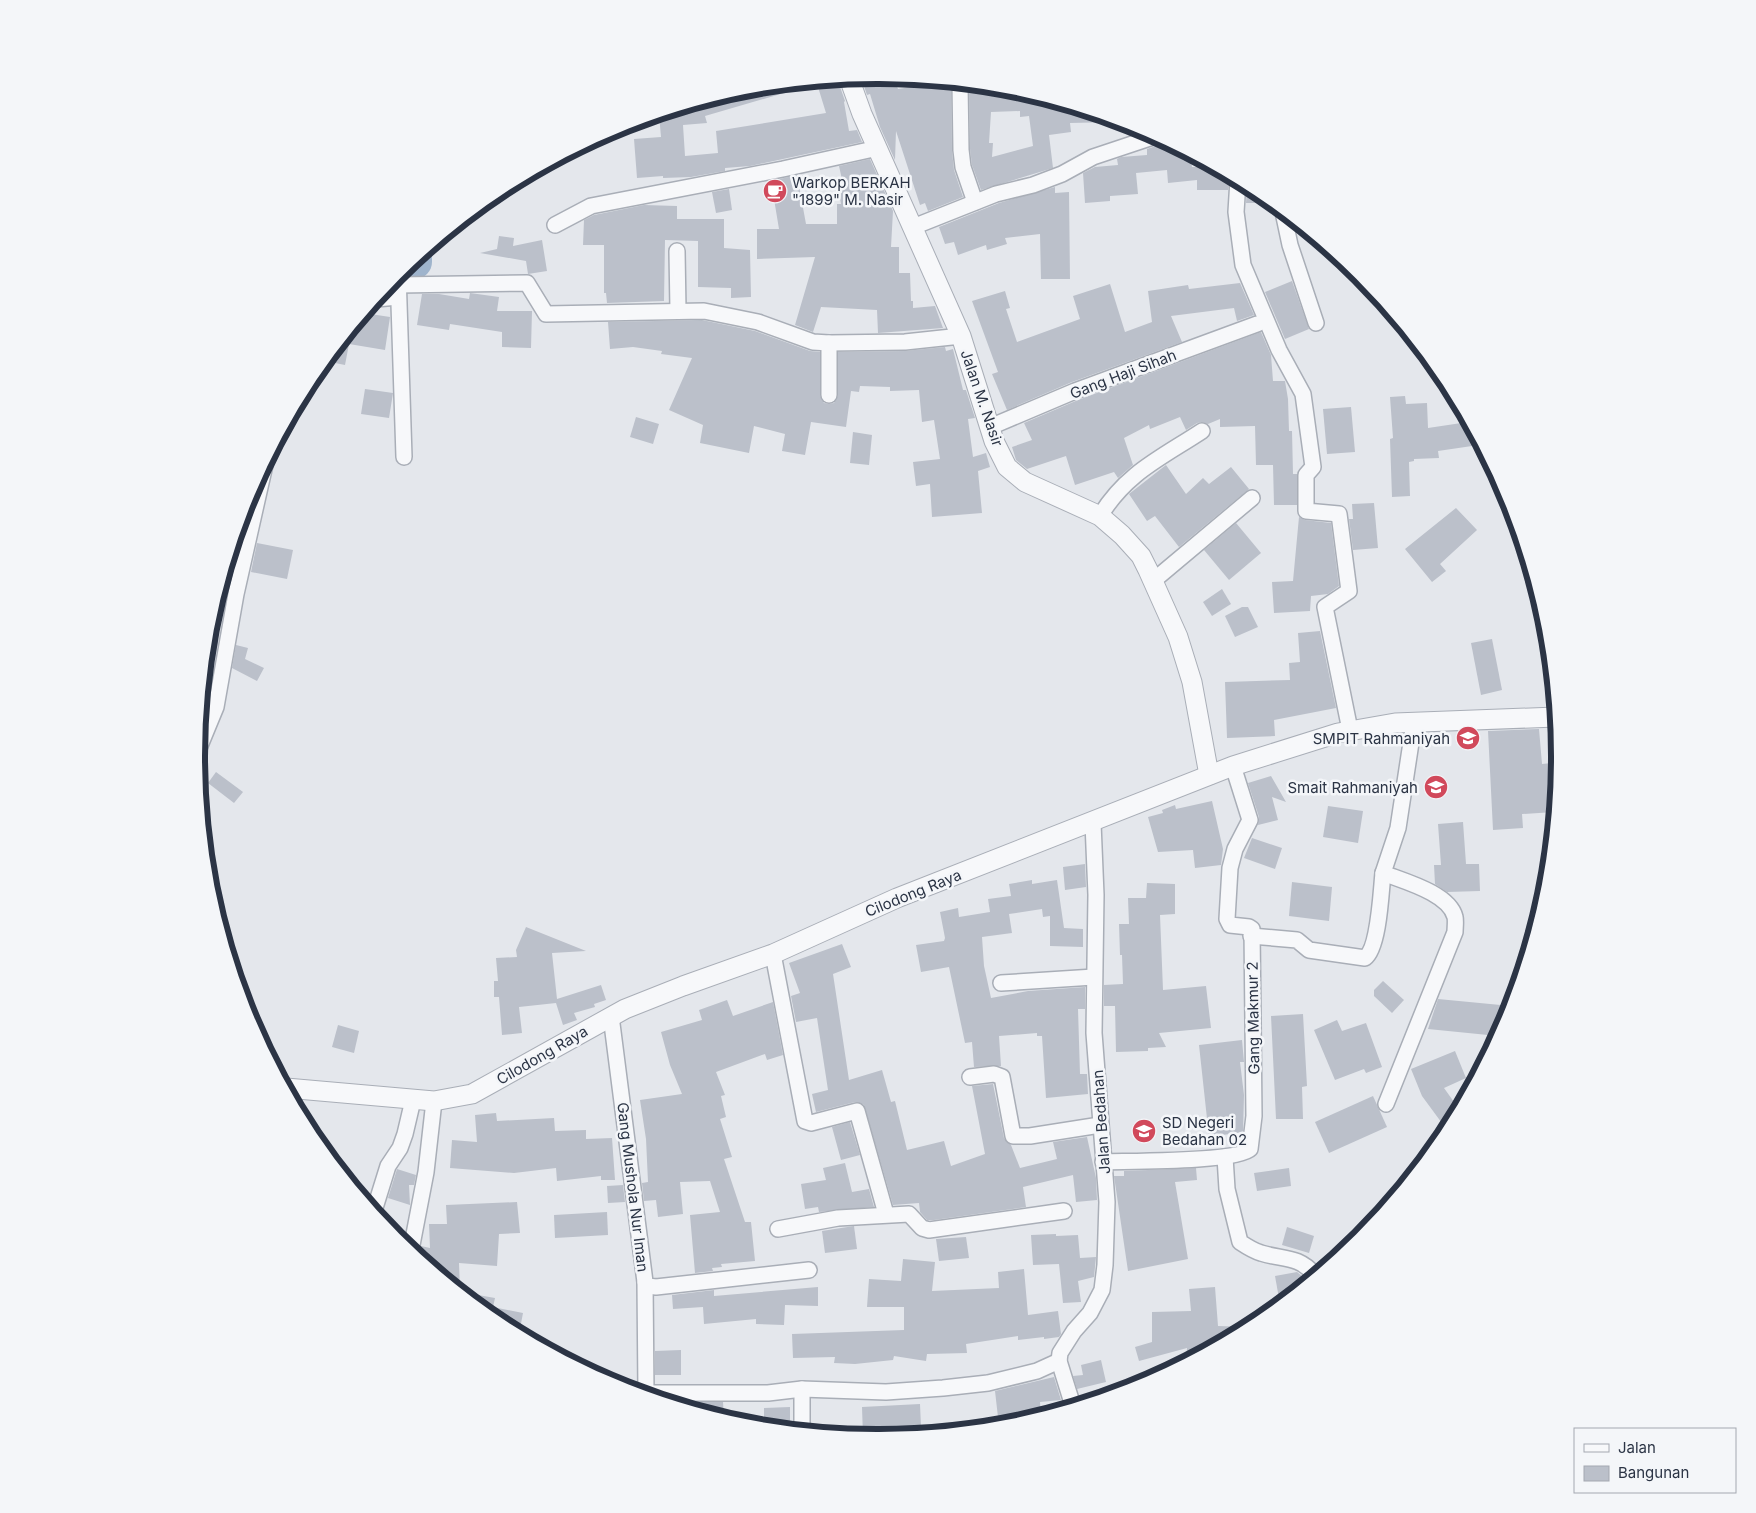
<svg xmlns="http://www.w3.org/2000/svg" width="1756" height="1513" viewBox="0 0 1756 1513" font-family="Inter,sans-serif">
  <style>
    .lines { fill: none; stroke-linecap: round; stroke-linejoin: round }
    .river { stroke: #9fb4cc; stroke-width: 34 }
    .building { fill: #bbc0ca; fill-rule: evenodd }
    .minor-casing { stroke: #a9aeb7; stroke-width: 18 }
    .tertiary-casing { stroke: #a9aeb7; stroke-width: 21 }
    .minor { stroke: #f7f8fa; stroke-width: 15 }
    .tertiary { stroke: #f7f8fa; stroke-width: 19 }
    .labels { text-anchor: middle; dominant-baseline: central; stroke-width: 5; stroke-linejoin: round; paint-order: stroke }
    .poi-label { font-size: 15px; fill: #2b3445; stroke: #f4f6f9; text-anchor: start }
    .street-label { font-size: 15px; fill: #2b3445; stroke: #f4f6f9 }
    .rim { fill: none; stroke: #2b3445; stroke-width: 6 }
  </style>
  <rect width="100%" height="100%" fill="#e4e7ec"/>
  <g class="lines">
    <polyline class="river" points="415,259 415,262"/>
  </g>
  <g class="building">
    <polygon points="878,75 893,76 898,89 924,85 924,80 951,82 952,151 954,170 963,197 928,211 925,203 920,205 896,131 895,160 880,127 870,94 867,95 861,77"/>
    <polygon points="838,81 845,101 844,102 849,131 857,130 862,142 750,166 725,168 725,171 691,177 663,178 663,176 637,178 634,139 661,137 659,114 716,97 738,95 739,90 782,86 784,93 705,116 707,123 683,125 685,156 718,153 716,131 826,113 818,87"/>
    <path d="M969 84 1011 88 1014 89 1015 96 1033 95 1114 119V122L1070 123 1071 132 1049 135 1053 168 981 190 972 165 970 149ZM1020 111V117L1029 116 1033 146 992 157 993 143H989L991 112Z"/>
    <polygon points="1164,140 1190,154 1192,167 1214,167 1230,176 1228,190 1197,190 1197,180 1168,183 1167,170 1136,173 1138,194 1110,196 1110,201 1085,203 1083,173 1095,167 1118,165 1117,159 1121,157 1147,155 1147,149 1159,145"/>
    <polygon points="870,159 893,211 891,247 899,247 899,273 910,273 911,301 913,301 913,308 935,306 943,328 878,333 877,310 821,307 813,332 795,325 815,257 757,259 757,229 779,229 771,181 797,175 806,224 837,224 837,204 841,204 838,185 843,184 839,166"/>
    <polygon points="1247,185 1257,190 1273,203 1246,203"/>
    <polygon points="1055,187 1055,193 1069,192 1070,279 1041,279 1040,234 1005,238 1007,244 987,250 986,245 958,255 954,242 945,244 939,227 999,203"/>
    <polygon points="729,189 732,210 716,213 712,192"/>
    <polygon points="644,205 677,206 677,219 724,219 724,248 750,250 751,297 731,298 731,288 698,287 698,241 665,240 664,301 607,303 606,293 604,293 604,245 583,245 584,220 594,215"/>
    <polygon points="499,236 514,238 513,246 542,240 547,271 528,274 526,261 480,253 497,249"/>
    <polygon points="1292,281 1309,329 1285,339 1265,292"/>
    <polygon points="1240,283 1254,315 1237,321 1234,308 1171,316 1182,342 1072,382 1007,410 992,374 998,372 972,301 1005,291 1010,308 1006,309 1017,342 1080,319 1073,296 1110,284 1125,332 1152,322 1148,291 1188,285 1189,289"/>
    <polygon points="470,293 499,297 497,311 532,311 531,348 502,347 502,332 450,324 449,330 417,325 422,294 439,294 469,299"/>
    <polygon points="364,313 390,317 385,350 349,344 345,365 325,361"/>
    <polygon points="702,320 755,331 810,351 820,352 820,395 824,403 829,404 834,403 838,395 838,352 905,351 945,347 946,351 953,349 963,390 966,390 975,418 968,419 973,457 986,453 990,467 978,471 982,513 932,517 930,484 916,486 913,462 940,459 934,420 922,422 919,390 890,391 890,387 860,386 859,392 851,391 846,427 811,422 805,455 782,451 785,434 754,426 749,453 700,443 703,425 669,410 692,358 661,354 662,351 633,347 610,349 608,322"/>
    <polygon points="1261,332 1271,355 1273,381 1285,381 1288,399 1289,431 1292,431 1293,474 1297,474 1297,505 1274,505 1273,465 1256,465 1255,426 1220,427 1220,419 1208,424 1202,422 1197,423 1186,430 1180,417 1150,429 1149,425 1124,438 1133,465 1118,478 1114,472 1075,485 1066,456 1027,469 1016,460 1012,447 1032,440 1024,423 1078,400"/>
    <polygon points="365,389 393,393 389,418 361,414"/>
    <polygon points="1405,396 1406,404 1427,403 1428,428 1468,422 1472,446 1438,451 1439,458 1414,459 1414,461 1409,462 1410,496 1392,497 1390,439 1393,438 1390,397"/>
    <polygon points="1351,407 1355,452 1327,454 1323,409"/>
    <polygon points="636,417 659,424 653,444 630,437"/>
    <polygon points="853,432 872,435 869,465 850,463"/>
    <polygon points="1166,465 1186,494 1203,478 1209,484 1231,467 1249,489 1179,547 1155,516 1147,521 1129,494"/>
    <polygon points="1374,503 1378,548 1353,550 1349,519 1353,519 1352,504"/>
    <polygon points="1456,508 1477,530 1440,564 1446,571 1432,582 1405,549"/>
    <polygon points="1299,517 1305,520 1331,523 1339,586 1328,594 1311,596 1310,611 1274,613 1272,582 1293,581"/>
    <polygon points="1236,523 1261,553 1229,580 1204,550"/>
    <polygon points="235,539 239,539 232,568 227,567"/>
    <polygon points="257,543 293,550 287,579 251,572"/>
    <polygon points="1222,589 1231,604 1212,616 1203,602"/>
    <polygon points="1242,607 1248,607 1258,627 1235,637 1225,616"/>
    <polygon points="1320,631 1336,708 1274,720 1275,736 1227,738 1225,682 1290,680 1289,663 1300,662 1298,633"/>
    <polygon points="1492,639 1502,690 1481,695 1471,643"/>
    <polygon points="208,640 218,642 209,695 203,694"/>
    <polygon points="236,645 248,648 245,659 264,668 257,681 232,668"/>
    <polygon points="1539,729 1542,764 1552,763 1554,812 1522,814 1523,828 1493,830 1488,731"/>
    <polygon points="216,772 243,792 234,803 208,783"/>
    <polygon points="1271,776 1286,802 1272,797 1278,820 1258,825 1259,817 1248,783"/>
    <polygon points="1212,801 1223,849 1221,865 1195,868 1193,850 1158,852 1148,817 1163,813 1162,810 1175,805 1176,809"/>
    <polygon points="1328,806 1363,811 1358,843 1323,837"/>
    <polygon points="1463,822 1466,864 1479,864 1480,891 1447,892 1435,884 1434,865 1441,865 1438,824"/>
    <polygon points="1252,838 1282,848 1275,869 1244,858"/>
    <polygon points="1085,864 1086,887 1065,890 1063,867"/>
    <polygon points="1032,880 1032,884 1057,880 1064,928 1083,929 1083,947 1050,946 1050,916 1043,917 1042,909 1009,914 1012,933 982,937 984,966 991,998 1028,991 1085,987 1085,1009 1078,1009 1080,1074 1087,1074 1088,1094 1046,1098 1042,1036 1037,1036 1037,1033 999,1036 1001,1066 974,1067 972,1042 965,1043 949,967 921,972 916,945 944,941 945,938 940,912 958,908 959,917 990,912 988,899 1011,896 1009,884"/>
    <polygon points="1292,882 1332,887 1329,921 1289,916"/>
    <polygon points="1147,883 1175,884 1175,914 1160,915 1163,990 1206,986 1211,1028 1159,1033 1166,1047 1148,1048 1148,1051 1116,1052 1115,1006 1104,1006 1104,985 1123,984 1122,955 1120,955 1119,924 1129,924 1128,898 1146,898"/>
    <polygon points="526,927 586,951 552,953 557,999 601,985 606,1000 594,1004 595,1007 574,1013 577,1020 563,1025 556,1003 519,1007 522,1033 502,1035 499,997 494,997 494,981 498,981 496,958 517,957 516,950"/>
    <polygon points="842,944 851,967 833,974 849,1080 882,1070 891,1102 895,1101 907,1150 944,1141 951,1166 985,1154 972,1086 993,1084 1004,1138 1011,1145 1020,1168 1057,1159 1053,1142 1087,1137 1096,1178 1097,1200 1076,1202 1073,1175 1023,1187 1026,1207 934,1220 927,1220 920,1212 919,1203 893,1205 864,1105 855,1102 816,1112 812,1094 828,1090 817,1018 796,1022 791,996 800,993 789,963"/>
    <polygon points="1383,981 1404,1000 1392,1013 1374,996 1374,990"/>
    <polygon points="1438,999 1511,1006 1498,1036 1428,1029"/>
    <polygon points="727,1000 733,1016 773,1002 783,1055 767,1060 765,1054 716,1072 725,1095 721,1096 726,1117 720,1119 732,1157 724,1159 745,1222 751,1222 755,1261 721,1264 722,1267 712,1268 713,1271 695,1273 690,1215 720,1212 710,1181 680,1182 683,1214 658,1217 656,1200 644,1201 642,1183 648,1182 646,1139 640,1100 682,1094 670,1065 661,1032 702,1020 699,1010"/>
    <polygon points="1303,1014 1307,1086 1302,1087 1303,1119 1276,1119 1271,1016"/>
    <polygon points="1337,1020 1342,1031 1366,1023 1382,1067 1366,1073 1364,1069 1335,1080 1314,1030"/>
    <polygon points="338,1025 359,1031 354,1053 332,1047"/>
    <polygon points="1242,1040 1244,1062 1240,1062 1244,1095 1243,1132 1209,1137 1199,1045"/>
    <polygon points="1455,1051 1466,1078 1444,1088 1459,1109 1447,1130 1422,1096 1411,1069"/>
    <polygon points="1373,1096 1387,1127 1329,1153 1315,1122"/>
    <polygon points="496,1113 497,1121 554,1118 555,1131 586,1130 586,1139 612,1138 615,1180 601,1180 601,1176 557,1181 556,1168 514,1173 450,1168 452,1140 477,1142 475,1115"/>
    <polygon points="850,1122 860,1155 841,1160 832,1127"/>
    <polygon points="845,1163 852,1192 869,1189 874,1207 819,1212 818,1207 805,1209 801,1184 826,1180 823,1168"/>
    <polygon points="1196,1168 1197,1180 1175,1182 1188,1259 1128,1271 1114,1176 1124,1176 1124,1171"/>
    <polygon points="1289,1168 1291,1186 1257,1191 1254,1173"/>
    <polygon points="397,1169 416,1175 414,1185 409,1185 410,1205 388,1198"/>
    <polygon points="623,1185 625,1202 608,1203 607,1186"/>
    <polygon points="517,1202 520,1233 499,1234 497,1266 459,1263 460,1291 418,1256 421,1246 430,1248 429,1224 447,1224 446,1205"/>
    <polygon points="607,1212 608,1235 555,1238 554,1215"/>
    <polygon points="854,1226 857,1249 825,1253 822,1231"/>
    <polygon points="1287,1227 1314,1236 1309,1253 1282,1245"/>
    <polygon points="1056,1234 1056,1236 1078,1235 1080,1258 1096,1257 1094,1277 1078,1281 1081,1302 1063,1303 1059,1264 1033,1265 1031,1235"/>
    <polygon points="966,1237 969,1258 939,1261 936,1239"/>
    <polygon points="903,1259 935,1262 932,1291 999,1288 998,1272 1024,1269 1028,1315 1058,1311 1061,1334 1059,1337 1044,1339 1044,1337 1018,1340 1018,1336 966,1344 967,1353 927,1354 926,1361 894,1356 893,1360 855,1364 834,1363 835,1357 793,1358 792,1334 904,1330 904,1307 867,1307 869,1279 901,1281"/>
    <polygon points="1297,1272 1308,1281 1280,1304 1275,1276"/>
    <polygon points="818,1287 818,1306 785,1305 784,1325 756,1324 756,1319 704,1324 703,1307 673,1309 672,1295 714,1290 714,1296"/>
    <polygon points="1215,1287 1218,1326 1250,1327 1186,1361 1187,1348 1139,1361 1135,1347 1152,1342 1152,1312 1191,1311 1189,1289"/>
    <polygon points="461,1292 495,1298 493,1307 523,1313 519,1334 499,1323"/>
    <polygon points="681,1350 681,1375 655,1375 655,1351"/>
    <polygon points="1101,1360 1106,1382 1077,1389 1073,1376 1083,1375 1081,1365"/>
    <polygon points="1054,1377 1061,1400 1040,1402 1041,1416 999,1426 995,1391"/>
    <polygon points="671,1402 723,1402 724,1418 699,1411"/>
    <polygon points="920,1404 921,1427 889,1428 889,1437 863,1437 862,1407"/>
    <polygon points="790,1407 790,1429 764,1427 764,1408"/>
  </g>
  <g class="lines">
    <g class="minor-casing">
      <g id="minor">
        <polyline points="960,83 961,150 963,167 975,202"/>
        <polyline points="1238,180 1236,212 1243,265 1279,350 1303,394 1313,467 1306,475 1306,511 1339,514 1349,591 1325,607 1350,730"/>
        <polyline points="1283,212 1290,245 1316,323"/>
        <polyline points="555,225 591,206 783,169 878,148"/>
        <polyline points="913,227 996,194 1033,185 1062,174 1093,157 1156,136"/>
        <polyline points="677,251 678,310"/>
        <polyline points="398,273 404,457"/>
        <polyline points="398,285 527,283 546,314 704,311 758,322 813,342 829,343 905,342 961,336"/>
        <polyline points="376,299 398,297"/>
        <polyline points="829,395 829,343"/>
        <polyline points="990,427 1075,391 1257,324"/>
        <path d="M1100 516C1126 473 1161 458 1202 431"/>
        <polyline points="1153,581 1252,498"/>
        <polyline points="197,753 216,707 236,594 265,465"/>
        <path d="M1251 936 1297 940 1309 950 1365 958C1379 948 1381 891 1383 873"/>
        <polyline points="773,954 805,1121 811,1123 857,1111 886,1214"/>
        <polyline points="1001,983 1094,977"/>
        <polyline points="611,1016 645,1282 648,1286 656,1287 809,1270"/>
        <polyline points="970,1077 994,1074 1002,1077 1013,1136 1030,1136 1100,1125"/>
        <path d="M1386 1104 1455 932C1455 928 1456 921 1455 917 1449 893 1403 881 1383 873L1398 828 1414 723"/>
        <path d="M1225 1157 1227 1189 1240 1242C1246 1246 1254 1251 1261 1253 1283 1260 1298 1255 1315 1275"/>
        <path d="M1103 1162C1127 1161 1238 1162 1250 1149L1254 1116 1252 929 1249 927 1230 925 1227 919 1230 868 1235 849 1250 820 1233 766"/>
        <polyline points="374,1211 388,1166 400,1148 405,1134 413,1100"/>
        <polyline points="778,1229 838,1218 909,1214 922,1228 929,1230 1064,1211"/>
        <polyline points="411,1250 426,1172 434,1101"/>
        <polyline points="645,1282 646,1393"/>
        <polyline points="802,1389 802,1431"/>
        <polyline points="640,1393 768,1393 802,1389 886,1392 943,1388 988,1383 1037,1371 1059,1361"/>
        <polyline points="1073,1406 1059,1361 1060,1353 1074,1331 1090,1313 1102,1290 1105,1265 1107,1202 1094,1033 1096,895 1093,823"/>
      </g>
    </g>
    <g class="tertiary-casing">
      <g id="tertiary">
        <polyline points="849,78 862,114 961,336 994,441 1007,467 1025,482 1100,516 1122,535 1141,556 1148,570 1178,637 1192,682 1209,775"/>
        <polyline points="286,1088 434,1101 472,1094 625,1009 683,986 773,954 897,898 1233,766 1338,733 1395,723 1556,717"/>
      </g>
    </g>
    <use href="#minor" class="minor"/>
    <use href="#tertiary" class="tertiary"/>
  </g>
  <defs>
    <g id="cafe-disc" transform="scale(1.25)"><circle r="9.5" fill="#d1495b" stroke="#f4f6f9"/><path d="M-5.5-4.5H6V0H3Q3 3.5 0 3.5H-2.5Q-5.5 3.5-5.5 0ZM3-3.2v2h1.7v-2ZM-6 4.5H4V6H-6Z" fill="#fff"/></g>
    <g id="school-disc" transform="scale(1.25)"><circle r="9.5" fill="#d1495b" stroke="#f4f6f9"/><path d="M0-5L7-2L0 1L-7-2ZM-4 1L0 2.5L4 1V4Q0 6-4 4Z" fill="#fff"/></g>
  </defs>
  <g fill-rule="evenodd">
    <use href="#cafe-disc" x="775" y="191"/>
    <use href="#school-disc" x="1468" y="738"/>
    <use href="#school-disc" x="1436" y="787"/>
    <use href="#school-disc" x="1144" y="1131"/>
  </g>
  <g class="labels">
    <g class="poi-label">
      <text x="792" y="182">Warkop BERKAH<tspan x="792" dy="17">"1899" M. Nasir</tspan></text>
      <text x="1450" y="738" text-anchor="end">SMPIT Rahmaniyah</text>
      <text x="1418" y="787" text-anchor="end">Smait Rahmaniyah</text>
      <text x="1162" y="1122">SD Negeri<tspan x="1162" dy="17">Bedahan 02</tspan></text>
    </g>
    <g class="street-label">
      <text transform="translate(1123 374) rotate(-21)">Gang Haji Sihah</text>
      <text transform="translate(982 398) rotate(71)">Jalan M. Nasir</text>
      <text transform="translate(913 893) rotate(-22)">Cilodong Raya</text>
      <text transform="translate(1253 1018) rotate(-91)">Gang Makmur 2</text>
      <text transform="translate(542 1055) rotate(-30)">Cilodong Raya</text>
      <text transform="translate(1101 1122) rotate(-94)">Jalan Bedahan</text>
      <text transform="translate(633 1187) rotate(83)">Gang Mushola Nur Iman</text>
    </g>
  </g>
  <path d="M0 0H1756V1513H0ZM877 84H879A672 672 0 0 1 1551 756V757A672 672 0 0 1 879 1429H877A672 672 0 0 1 205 757V756A672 672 0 0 1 877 84Z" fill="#f4f6f9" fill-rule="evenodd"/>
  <path class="rim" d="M877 84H879A672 672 0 0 1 1551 756V757A672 672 0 0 1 879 1429H877A672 672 0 0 1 205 757V756A672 672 0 0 1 877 84Z"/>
  <rect x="1574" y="1428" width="162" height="65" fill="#f4f6f9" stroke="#a4a8b1"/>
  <rect x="1584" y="1444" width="25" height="8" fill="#f7f8fa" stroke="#a4a8b1"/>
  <text x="1618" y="1453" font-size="15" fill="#2b3445">Jalan</text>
  <rect x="1584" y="1466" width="25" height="15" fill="#bbc0ca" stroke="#a4a8b1"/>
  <text x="1618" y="1478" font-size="15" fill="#2b3445">Bangunan</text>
</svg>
